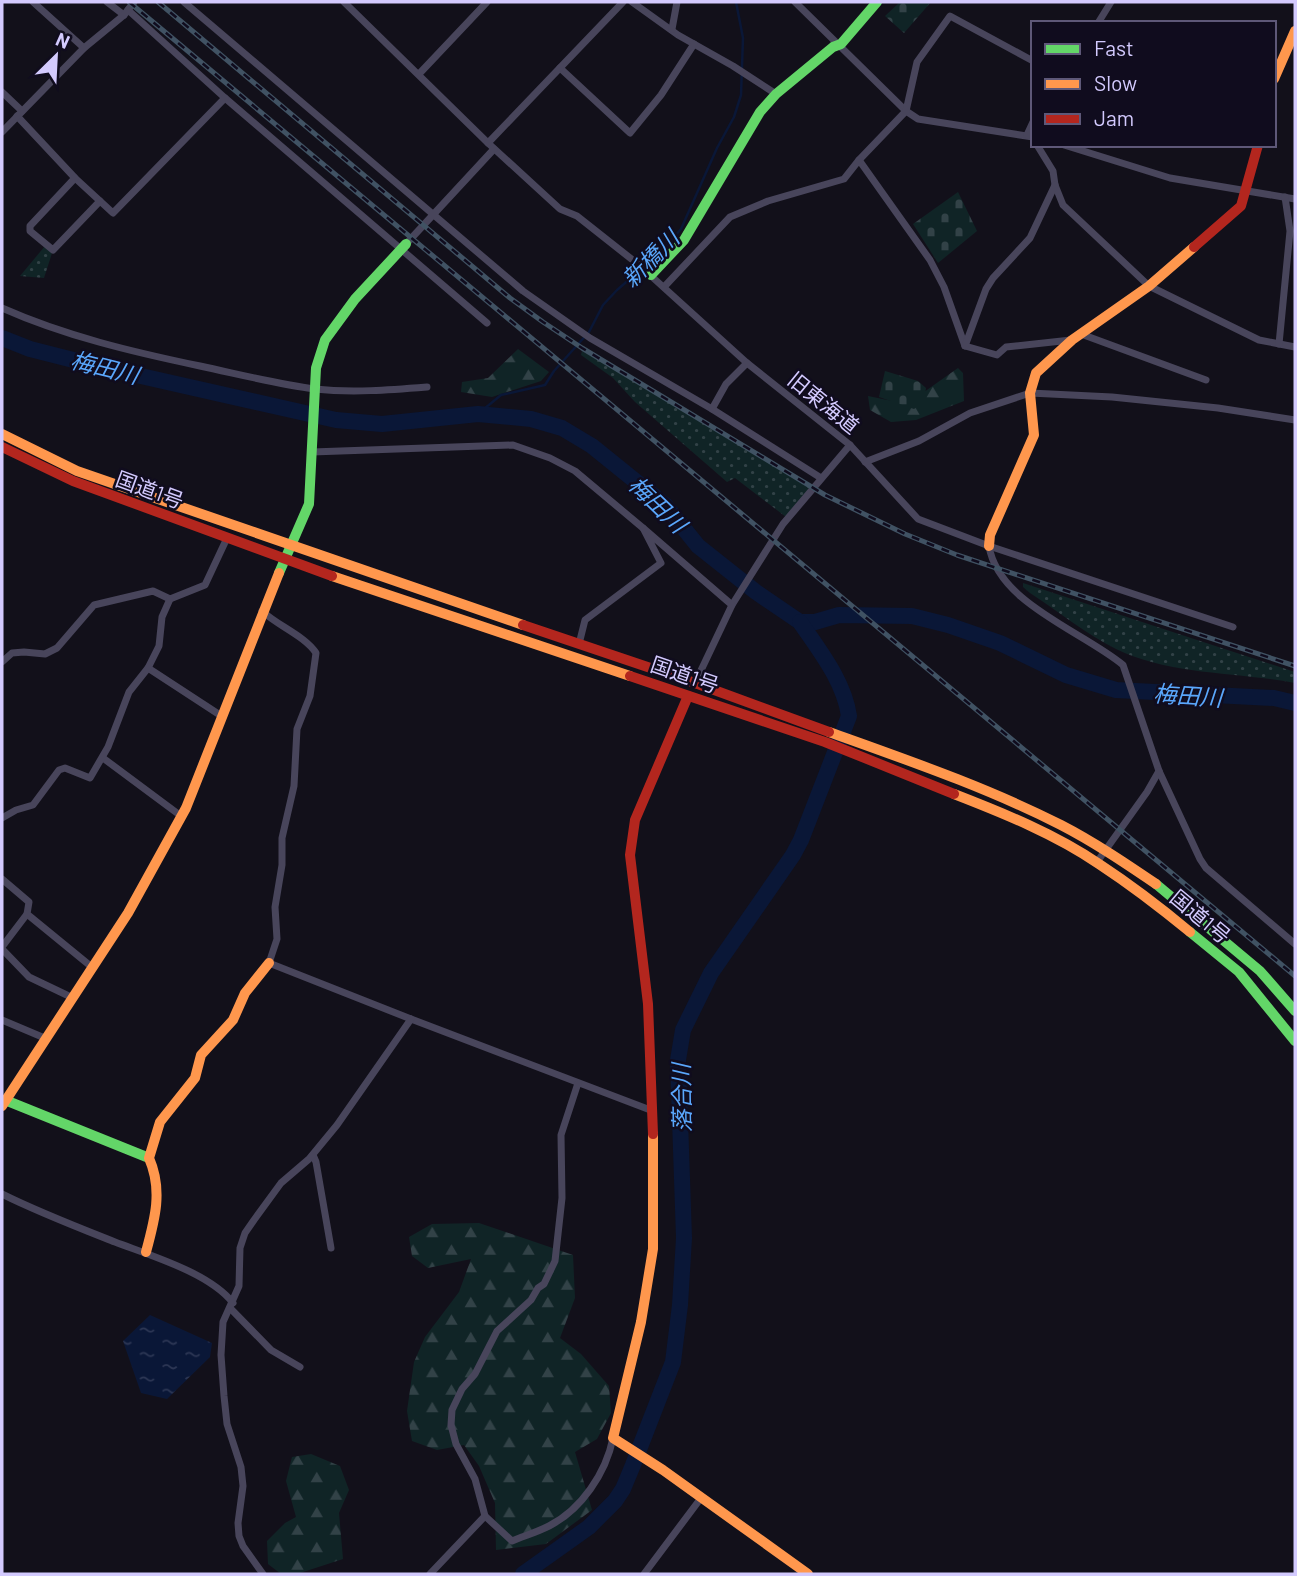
<svg xmlns="http://www.w3.org/2000/svg" width="1297" height="1576" viewBox="0 0 1297 1576" font-family="Barlow,'Noto Sans JP',sans-serif">
  <style>
    .green { fill: url(#green-dots) }
    .forest { fill: url(#forest-firs) }
    .cemetery { fill: url(#cemetery-stones) }
    .water { fill: url(#water-ripples) }
    .lines { fill: none; stroke-linecap: round; stroke-linejoin: round }
    .stream { stroke: #0a1737; stroke-width: 2.5 }
    .river { stroke: #0a1737; stroke-width: 16 }
    .street { stroke: #48455b; stroke-width: 7 }
    .fast { stroke: #63d668; stroke-width: 10 }
    .slow { stroke: #ff974d; stroke-width: 10 }
    .jam { stroke: #b3261e; stroke-width: 10 }
    .rail-casing { stroke: #405263; stroke-width: 5 }
    .rail { stroke: #100c1e; stroke-width: 2.5; stroke-dasharray: 8; stroke-linecap: butt }
    .labels { text-anchor: middle; dominant-baseline: central; stroke-width: 5; stroke-linejoin: round; paint-order: stroke }
    .street-label { font-size: 21px; fill: #d3cafe; stroke: #100c1e }
    .water-label { font-size: 23px; font-style: italic; fill: #5aa7fc; stroke: #100c1e }
  </style>
  <defs>
    <pattern id="green-dots" width="8" height="8" patternUnits="userSpaceOnUse" patternTransform="scale(1.75)"><rect width="8" height="8" fill="#102426"/><path d="M2 2h.1M6 6h.1" fill="none" stroke="#324247" stroke-width="1.8" stroke-linecap="round"/></pattern>
    <pattern id="forest-firs" width="22" height="20" patternUnits="userSpaceOnUse" patternTransform="scale(1.75)"><rect width="22" height="20" fill="#102426"/><path d="M5 1l3.5 6h-7zM16 11l3.5 6h-7z" fill="#324247"/></pattern>
    <pattern id="cemetery-stones" width="16" height="16" patternUnits="userSpaceOnUse" patternTransform="scale(1.75)"><rect width="16" height="16" fill="#102426"/><path d="M2 7V4a2 2 0 0 1 4 0v3zM10 15v-3a2 2 0 0 1 4 0v3z" fill="#324247"/></pattern>
    <pattern id="water-ripples" width="26" height="14" patternUnits="userSpaceOnUse" patternTransform="scale(1.75)"><rect width="26" height="14" fill="#0a1737"/><path d="M2 4q2-2 4 0t4 0M15 11q2-2 4 0t4 0" fill="none" stroke="#2d3755"/></pattern>
  </defs>
  <rect width="100%" height="100%" fill="#12101a"/>
  <g class="green">
    <polygon points="45,246 53,250 44,278 20,276"/>
    <polygon points="582,351 668,400 810,488 786,517 735,478 727,482 635,402 613,378 581,355"/>
    <path d="M1023 583 1295 672V683C1237 672 1169 675 1116 649 1086 634 1058 611 1030 593L1023 587Z"/>
  </g>
  <g class="forest">
    <polygon points="518,349 549,372 541,381 492,397 461,392 462,382 488,378"/>
    <polygon points="958,368 963,373 964,401 916,420 891,422 870,410 868,396 907,404"/>
    <polygon points="479,1223 573,1255 575,1298 560,1338 581,1354 609,1386 611,1413 597,1439 575,1452 592,1510 546,1544 496,1550 495,1503 479,1466 464,1445 437,1450 412,1441 407,1411 414,1362 425,1337 459,1292 471,1259 428,1268 412,1256 409,1237 432,1224"/>
    <polygon points="311,1454 340,1466 349,1490 339,1513 343,1559 297,1574 281,1574 268,1564 267,1541 285,1523 296,1517 286,1481 292,1457"/>
  </g>
  <g class="cemetery">
    <polygon points="900,2 931,2 904,33 885,16"/>
    <polygon points="958,192 977,231 938,263 913,224"/>
    <polygon points="885,371 918,381 926,388 924,402 914,409 879,397"/>
  </g>
  <polygon class="water" points="150,1315 212,1343 210,1357 167,1399 141,1393 123,1341"/>
  <g class="lines">
    <polyline class="stream" points="478,414 501,395 545,385 554,371 589,332 603,305 617,290 660,253 681,229 717,148 734,117 741,95 743,38 736,2"/>
    <g class="river">
      <polyline points="2,338 30,349 101,367 336,420 382,424 478,414 531,419 562,428 592,446 665,505 698,546 756,592 800,622 815,622 839,615 912,616 948,625 1000,643 1066,675 1116,690 1274,698 1295,703"/>
      <path d="M523 1574 589 1527 615 1501 623 1489 633 1465 673 1362 680 1305 684 1238 678 1060 683 1030 711 973 793 855 801 840 849 716C844 681 819 650 800 622"/>
    </g>
    <g class="street">
      <polyline points="33,2 84,48"/>
      <polyline points="107,2 124,15"/>
      <polyline points="184,2 523,291 590,338 712,409 821,478"/>
      <polyline points="344,2 488,143 560,209 577,216 639,265 747,363 850,445 918,519 989,546 1233,627"/>
      <polyline points="632,2 678,35 733,66 776,94"/>
      <polyline points="795,2 906,111 918,119 1033,137"/>
      <polyline points="128,10 225,98 487,323"/>
      <polyline points="1098,23 1111,2"/>
      <polyline points="672,29 677,2"/>
      <polyline points="560,68 630,133 661,95 694,44"/>
      <polyline points="419,74 487,2"/>
      <polyline points="2,92 22,111"/>
      <polyline points="17,116 75,178 113,213 225,98"/>
      <polyline points="2,132 84,48 124,15 134,2"/>
      <polyline points="1027,135 1033,122"/>
      <polyline points="488,143 623,2"/>
      <polyline points="1037,145 1053,171 1055,185 1063,205 1149,286 1259,340 1295,347"/>
      <polyline points="1064,145 1170,178 1295,199"/>
      <polyline points="859,160 906,111 917,62 950,16 1033,61"/>
      <polyline points="75,178 30,226 30,231 53,250 100,201"/>
      <polyline points="406,244 494,149"/>
      <polyline points="664,287 730,217 768,201 844,179 859,160 930,260 944,287 965,346 997,355 1006,347 1071,340"/>
      <path d="M2 308C65 336 133 352 200 366 238 374 277 384 315 389 352 393 390 390 427 387"/>
      <polyline points="1081,334 1206,380"/>
      <polyline points="1279,344 1290,231 1285,197"/>
      <polyline points="965,346 986,289 993,278 1030,238 1055,185"/>
      <polyline points="712,409 726,384 747,363"/>
      <polyline points="312,452 513,445 550,458 575,471 643,528"/>
      <polyline points="865,462 919,441 970,413 1030,393 1112,397 1218,408 1295,420"/>
      <path d="M989 546C998 603 1082 631 1123 665L1159 771 1200 859 1206 868 1295 944"/>
      <polyline points="732,605 783,524 850,445"/>
      <path d="M262 611C278 626 305 636 316 653L310 696 297 729 294 786 282 838V865L275 907 277 939 269 963 411 1019 653 1111"/>
      <polyline points="579,644 585,620 661,563 643,528 732,605 695,683"/>
      <polyline points="2,662 12,653 24,652 45,654 57,648 94,605 153,591 170,599"/>
      <polyline points="148,668 223,717"/>
      <polyline points="103,758 181,816"/>
      <polyline points="2,818 16,810 33,805 59,770 65,768 90,778 108,747 129,692 148,668 159,646 162,617 170,599 205,585 227,538"/>
      <polyline points="1097,862 1147,792 1159,771"/>
      <polyline points="2,879 29,902 27,914 93,968"/>
      <polyline points="2,947 27,914"/>
      <polyline points="2,949 29,977 73,998"/>
      <polyline points="2,1020 47,1039"/>
      <path d="M578 1083 561 1135 562 1198 555 1261 544 1284 538 1288 531 1300 497 1331 475 1374 462 1389 452 1410 451 1425 456 1444 475 1479 485 1516 512 1541C524 1536 537 1532 549 1526 581 1510 606 1473 613 1438"/>
      <polyline points="313,1155 316,1162 331,1248"/>
      <path d="M2 1194C38 1212 77 1227 115 1242 149 1255 210 1273 233 1303"/>
      <polyline points="230,1308 271,1350 300,1367"/>
      <polyline points="263,1574 243,1546 239,1536 238,1523 243,1486 241,1467 227,1424 224,1396 221,1355 223,1322 239,1286 240,1248 245,1233 254,1220 281,1183 309,1159 337,1125 411,1019"/>
      <polyline points="430,1574 485,1516"/>
      <polyline points="644,1574 701,1498"/>
    </g>
    <g class="fast">
      <polyline points="651,275 684,240 760,112 776,94 833,47 841,44 877,2"/>
      <polyline points="279,573 309,504 316,368 325,340 355,299 406,244"/>
      <polyline points="1156,884 1260,971 1295,1011"/>
      <polyline points="1190,932 1239,972 1295,1041"/>
      <polyline points="5,1100 149,1158"/>
    </g>
    <g class="slow">
      <polyline points="1274,79 1295,31"/>
      <polyline points="2,434 77,471 523,625"/>
      <polyline points="989,546 990,535 1034,435 1030,393 1036,373 1072,340 1149,286 1194,247"/>
      <polyline points="332,576 630,676"/>
      <path d="M829 732C907 760 986 787 1061 825 1094 842 1125 863 1156 884"/>
      <path d="M954 794C1003 813 1055 834 1099 864 1131 885 1161 908 1190 932"/>
      <polyline points="2,1106 128,913 186,808 279,573"/>
      <polyline points="653,1134 653,1249 641,1322 613,1438 663,1470 808,1574"/>
      <path d="M146 1252C155 1219 163 1190 149 1158L160 1122 195 1078 201 1055 233 1020 245 993 269 963"/>
    </g>
    <g class="jam">
      <polyline points="1194,247 1241,206 1258,145"/>
      <polyline points="2,447 73,481 332,576"/>
      <polyline points="523,625 695,683 829,732"/>
      <polyline points="630,676 825,742 954,794"/>
      <polyline points="653,1134 648,1004 630,855 635,820 688,696"/>
    </g>
    <g class="rail-casing">
      <g id="rail">
        <polyline points="129,2 1295,976"/>
        <polyline points="158,2 510,298 543,322 582,348 825,495 905,534 957,555 1295,666"/>
      </g>
    </g>
    <use href="#rail" class="rail"/>
  </g>
  <g class="labels">
    <g class="street-label">
      <text transform="translate(824 402) rotate(39)">旧東海道</text>
      <text transform="translate(150 489) rotate(20)">国道1号</text>
      <text transform="translate(685 674) rotate(19)">国道1号</text>
      <text transform="translate(1201 916) rotate(40)">国道1号</text>
    </g>
    <g class="water-label">
      <text transform="translate(650 258) rotate(-45)">新橋川</text>
      <text transform="translate(105 367) rotate(14)">梅田川</text>
      <text transform="translate(658 504) rotate(44)">梅田川</text>
      <text transform="translate(1188 695) rotate(4)">梅田川</text>
      <text transform="translate(681 1098) rotate(-91)">落合川</text>
    </g>
  </g>
  <rect width="1297" height="1576" fill="none" stroke="#d3cafe" stroke-width="7"/>
  <rect x="1031" y="21" width="245" height="126" fill="#100c1e" stroke="#5e5878" stroke-width="2"/>
  <rect x="1045" y="44" width="35" height="10" fill="#63d668" stroke="#5e5878" stroke-width="2"/>
  <text x="1094" y="56" font-size="21" fill="#d3cafe">Fast</text>
  <rect x="1045" y="79" width="35" height="10" fill="#ff974d" stroke="#5e5878" stroke-width="2"/>
  <text x="1094" y="91" font-size="21" fill="#d3cafe">Slow</text>
  <rect x="1045" y="114" width="35" height="10" fill="#b3261e" stroke="#5e5878" stroke-width="2"/>
  <text x="1094" y="126" font-size="21" fill="#d3cafe">Jam</text>
  <g transform="translate(56 56) rotate(24)" stroke="#100c1e" stroke-width="5" paint-order="stroke">
  <path d="M0-5L12 26L0 18L-12 26Z" fill="#d3cafe"/>
  <text y="-10" font-size="19" font-weight="bold" text-anchor="middle" fill="#d3cafe">N</text>
  </g>
</svg>
